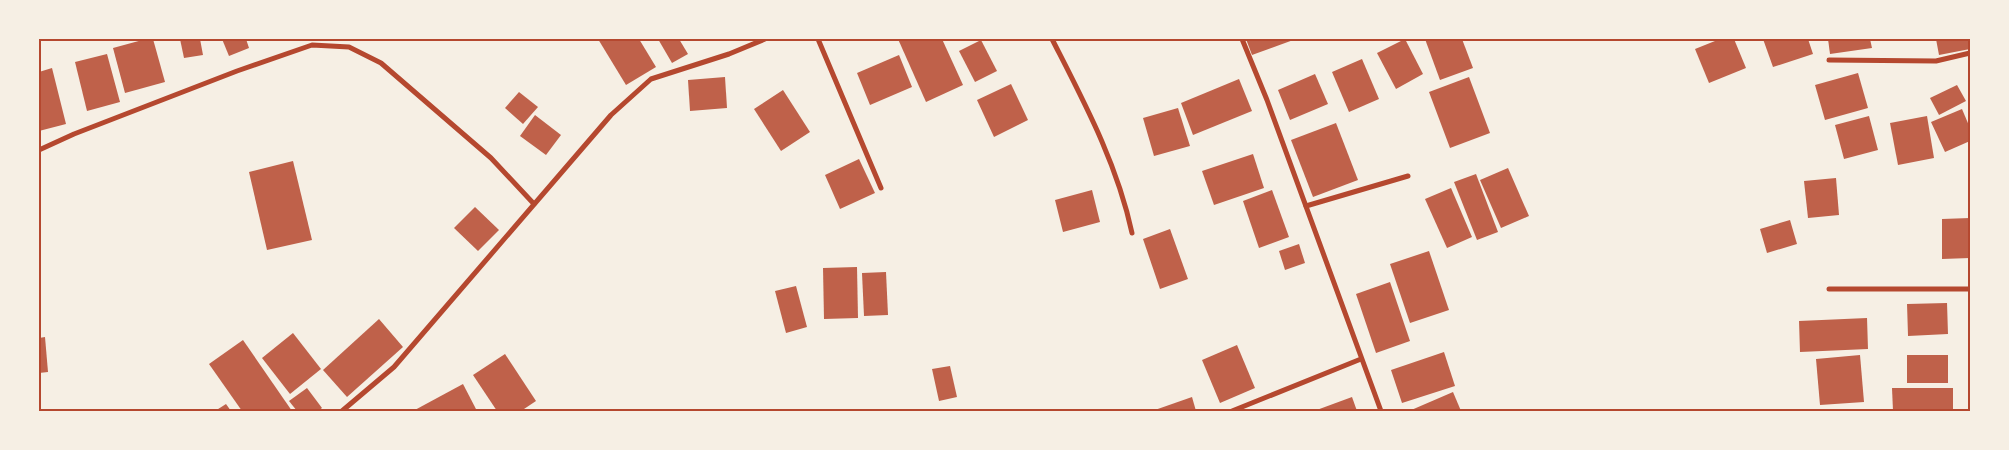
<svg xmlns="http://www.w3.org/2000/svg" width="2009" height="450" viewBox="0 0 2009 450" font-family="'Libre Baskerville',serif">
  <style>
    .building { fill: #bf614a }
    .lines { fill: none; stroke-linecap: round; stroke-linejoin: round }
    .minor { stroke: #b5482f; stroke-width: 5 }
    .neatline { fill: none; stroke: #b5482f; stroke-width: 2 }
  </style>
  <rect width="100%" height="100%" fill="#f6efe4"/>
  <g class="building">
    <polygon points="146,39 153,39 165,82 125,93 113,48"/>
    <polygon points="180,39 200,39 203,55 184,58"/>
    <polygon points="222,39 246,39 249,48 229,56"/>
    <polygon points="598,39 639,39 656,67 626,85"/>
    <polygon points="658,39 679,39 688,54 672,63"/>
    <polygon points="898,39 942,39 963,85 926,102"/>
    <polygon points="1246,39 1296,39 1252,55"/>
    <polygon points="1405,39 1423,74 1396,89 1377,53"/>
    <polygon points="1425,39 1462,39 1473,68 1440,80"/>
    <polygon points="1720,39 1734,39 1746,68 1709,83 1695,49"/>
    <polygon points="1763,39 1808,39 1813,54 1773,67"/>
    <polygon points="1828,39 1870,39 1872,48 1830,54"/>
    <polygon points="1936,39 1970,39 1970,49 1939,55"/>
    <polygon points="981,40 997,71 975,82 959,51"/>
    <polygon points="107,54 120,102 87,111 75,62"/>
    <polygon points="899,55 912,87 870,105 857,73"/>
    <polygon points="1362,59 1379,99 1349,112 1332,72"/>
    <polygon points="52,68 66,124 39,131 39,72"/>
    <polygon points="1858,73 1868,108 1825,120 1815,85"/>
    <polygon points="1315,74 1328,104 1290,120 1278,90"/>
    <polygon points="725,77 727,108 690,111 688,80"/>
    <polygon points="1469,77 1490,133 1450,148 1429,92"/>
    <polygon points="1239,79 1252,111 1193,135 1181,103"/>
    <polygon points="1011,84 1028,120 994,137 977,100"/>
    <polygon points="1957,85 1966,101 1939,115 1930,98"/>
    <polygon points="783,90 810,132 781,151 754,109"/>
    <polygon points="519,92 538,107 523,124 505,108"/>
    <polygon points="1178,108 1190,146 1154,156 1143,118"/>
    <polygon points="1962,109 1970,128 1970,141 1945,152 1931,122"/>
    <polygon points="535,115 561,135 546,155 520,136"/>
    <polygon points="1869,116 1878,150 1844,159 1835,125"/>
    <polygon points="1927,116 1934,158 1898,165 1890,123"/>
    <polygon points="1336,123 1358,180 1313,197 1291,140"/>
    <polygon points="1253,154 1264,188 1214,205 1202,171"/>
    <polygon points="859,159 875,193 840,209 825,175"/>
    <polygon points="293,161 312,240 267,250 249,172"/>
    <polygon points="1508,168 1529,216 1501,228 1480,180"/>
    <polygon points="1476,174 1498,232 1477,240 1454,182"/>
    <polygon points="1836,178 1839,215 1808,218 1804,181"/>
    <polygon points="1451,188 1472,237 1447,248 1425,199"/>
    <polygon points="1092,190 1100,222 1063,232 1055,200"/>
    <polygon points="1272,190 1289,237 1259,248 1243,201"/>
    <polygon points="475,207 499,230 478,251 454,228"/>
    <polygon points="1970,218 1970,258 1942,259 1942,219"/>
    <polygon points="1790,220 1797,244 1767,253 1760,229"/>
    <polygon points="1170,229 1188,279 1160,289 1143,239"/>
    <polygon points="1299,244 1305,263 1285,270 1279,251"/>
    <polygon points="1429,251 1449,310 1410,323 1390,264"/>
    <polygon points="857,267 858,318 824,319 823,268"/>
    <polygon points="886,272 888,315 864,316 862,273"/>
    <polygon points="1390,282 1410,341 1376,353 1356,294"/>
    <polygon points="796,286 807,327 786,333 775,291"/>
    <polygon points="1947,303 1948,334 1908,336 1907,304"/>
    <polygon points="1867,318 1868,349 1800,352 1799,321"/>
    <polygon points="379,319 403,347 347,397 323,370"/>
    <polygon points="293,333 321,369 290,394 262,358"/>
    <polygon points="45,337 48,372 39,373 39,338"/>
    <polygon points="243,340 292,411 242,411 209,364"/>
    <polygon points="1237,345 1255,388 1220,403 1202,360"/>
    <polygon points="1444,352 1455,386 1402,403 1391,370"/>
    <polygon points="505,354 536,401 521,411 497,411 473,375"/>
    <polygon points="1860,355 1864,402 1820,405 1816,359"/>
    <rect x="1907" y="355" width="41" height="28"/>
    <polygon points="950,366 957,397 939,401 932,369"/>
    <polygon points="463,384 477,411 413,411"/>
    <polygon points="307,388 322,408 318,411 297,411 289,401"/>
    <polygon points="1892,388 1953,388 1953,411 1893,411"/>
    <polygon points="1453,392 1461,411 1409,411"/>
    <polygon points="1192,397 1196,411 1152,411"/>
    <polygon points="1352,397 1357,411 1314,411"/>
    <polygon points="226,404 231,411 215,411"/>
  </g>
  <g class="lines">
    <g class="minor">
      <polyline points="818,39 881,188"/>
      <path d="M1052 39C1084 102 1117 163 1132 233"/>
      <polyline points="1242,39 1267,100 1381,411"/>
      <polyline points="1829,60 1936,61 1970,53"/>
      <polyline points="39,150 74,134 237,71 312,45 349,47 381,63 491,158 534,204"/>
      <polyline points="1306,206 1408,176"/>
      <polyline points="1829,289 1970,289"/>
      <polyline points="342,411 394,367 611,115 651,79 729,54 765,39"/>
      <polyline points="1232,411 1361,359"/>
    </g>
  </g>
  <rect width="2009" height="450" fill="none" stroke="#f6efe4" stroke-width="80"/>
  <rect x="40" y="40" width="1929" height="370" class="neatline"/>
</svg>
